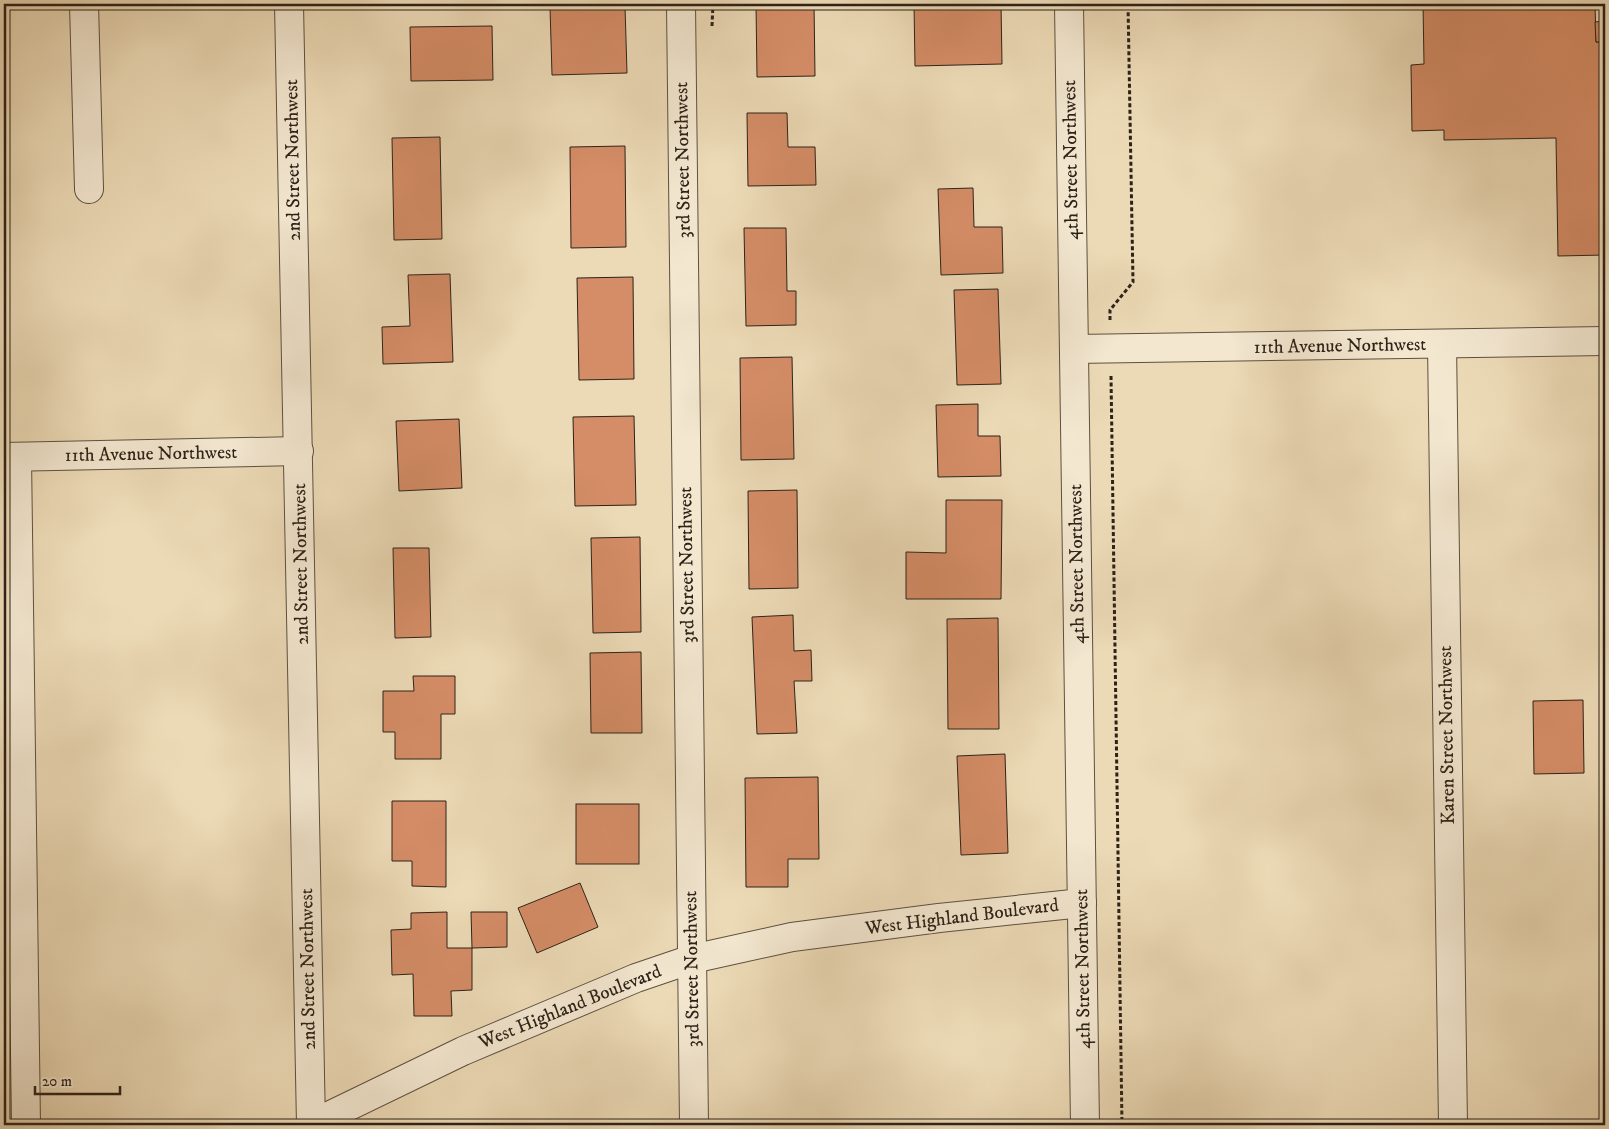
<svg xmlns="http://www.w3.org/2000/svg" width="1609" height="1129" viewBox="0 0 1609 1129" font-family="'IM FELL DW Pica',serif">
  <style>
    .building { fill: #d58d67; stroke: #2d2218 }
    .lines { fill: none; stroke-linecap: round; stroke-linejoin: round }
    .minor-casing { stroke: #5d5040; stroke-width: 30 }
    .path { stroke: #2d2218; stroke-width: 3; stroke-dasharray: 4 2.5; stroke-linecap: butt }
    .minor { stroke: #f3e7d0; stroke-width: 28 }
    .labels { text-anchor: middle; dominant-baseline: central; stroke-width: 4; stroke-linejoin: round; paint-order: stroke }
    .street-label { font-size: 19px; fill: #2d2218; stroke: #f3e7d0 }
  </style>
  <rect width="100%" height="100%" fill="#ecdab6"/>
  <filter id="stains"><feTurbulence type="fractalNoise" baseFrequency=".004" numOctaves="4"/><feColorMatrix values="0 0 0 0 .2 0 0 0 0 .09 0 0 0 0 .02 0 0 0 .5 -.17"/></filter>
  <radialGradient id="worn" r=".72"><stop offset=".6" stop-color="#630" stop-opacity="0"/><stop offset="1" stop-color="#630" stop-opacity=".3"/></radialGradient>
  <g class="building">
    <polygon points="756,4 814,4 815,76 757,77"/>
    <polygon points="914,4 1001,4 1002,64 915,66"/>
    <polygon points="1423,4 1595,4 1596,42 1605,42 1605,255 1558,256 1556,138 1444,140 1444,130 1412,131 1411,65 1424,64"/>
    <polygon points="625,6 627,73 552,75 550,7"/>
    <polygon points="1605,21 1605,42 1596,42 1595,22"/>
    <polygon points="492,26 493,80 411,81 410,27"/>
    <polygon points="747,113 787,113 788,147 815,147 816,185 748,186"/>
    <polygon points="440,137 442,239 394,240 392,138"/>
    <polygon points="625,146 626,247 571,248 570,147"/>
    <polygon points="973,188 974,227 1002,227 1003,273 941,275 938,189"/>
    <polygon points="744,228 786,228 787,291 796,291 796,325 746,326"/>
    <polygon points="450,274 453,362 383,364 382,327 410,326 408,275"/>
    <polygon points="633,277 634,379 579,380 577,278"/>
    <polygon points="998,289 1001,384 957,385 954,290"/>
    <polygon points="792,357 794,459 741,460 740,358"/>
    <polygon points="978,404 978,436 1000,436 1001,476 938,477 936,405"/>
    <polygon points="634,416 636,505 575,506 573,417"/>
    <polygon points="459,419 462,488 399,491 396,421"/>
    <polygon points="797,490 798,588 749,589 748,491"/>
    <polygon points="946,500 1002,500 1001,599 906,599 906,552 946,553"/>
    <polygon points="640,537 641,632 593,633 591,538"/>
    <polygon points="393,548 429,548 431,637 395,638"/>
    <polygon points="793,615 794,651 811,650 812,681 794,681 797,733 757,734 752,617"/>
    <polygon points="998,618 999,729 948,729 947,619"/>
    <polygon points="641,652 642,733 591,733 590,653"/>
    <polygon points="413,676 455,676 455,714 441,714 441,759 395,759 395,732 383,732 383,691 414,691"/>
    <polygon points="1583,700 1584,773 1534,774 1533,701"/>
    <polygon points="1005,754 1008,853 961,855 957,756"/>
    <polygon points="818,777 819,859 788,859 788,887 746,887 745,778"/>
    <polygon points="392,801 446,801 446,887 412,886 412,861 392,861"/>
    <rect x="576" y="804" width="63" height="60"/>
    <polygon points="580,883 598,927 537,953 518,908"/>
    <polygon points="447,912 447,948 472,948 472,990 451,991 452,1016 414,1016 413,974 392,975 391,930 411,929 411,913"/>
    <polygon points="471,912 507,912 507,947 472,948"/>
  </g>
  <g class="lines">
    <g class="minor-casing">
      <g id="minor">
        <polyline points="84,4 89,189"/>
        <polyline points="289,4 311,1125"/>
        <polyline points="681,4 694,1125"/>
        <polyline points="1069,4 1085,1125"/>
        <polyline points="1442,344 1453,1125"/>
        <polyline points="1074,349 1605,341"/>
        <polyline points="4,457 299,451"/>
        <polyline points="17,457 26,1125"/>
        <polyline points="310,1125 463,1051 636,978 692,959 792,937 939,918 1082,903"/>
      </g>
    </g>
    <g class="path">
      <polyline points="712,26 713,4"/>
      <polyline points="1110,320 1110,310 1133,282 1128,4"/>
      <polyline points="1111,376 1122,1125"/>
    </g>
    <use href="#minor" class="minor"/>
  </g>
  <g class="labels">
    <g class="street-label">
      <text transform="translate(293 160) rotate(-91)">2nd Street Northwest</text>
      <text transform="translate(683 160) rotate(-91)">3rd Street Northwest</text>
      <text transform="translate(1071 160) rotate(-91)">4th Street Northwest</text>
      <text transform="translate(1340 346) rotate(-1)">11th Avenue Northwest</text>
      <text transform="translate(151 454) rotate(-1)">11th Avenue Northwest</text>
      <text transform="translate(301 564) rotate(-91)">2nd Street Northwest</text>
      <text transform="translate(1077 564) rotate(-91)">4th Street Northwest</text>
      <text transform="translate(687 565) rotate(-91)">3rd Street Northwest</text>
      <text transform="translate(1447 735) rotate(-91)">Karen Street Northwest</text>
      <text transform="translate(962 917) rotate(-7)">West Highland Boulevard</text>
      <text transform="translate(308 969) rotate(-91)">2nd Street Northwest</text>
      <text transform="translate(692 969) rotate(-91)">3rd Street Northwest</text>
      <text transform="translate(1083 969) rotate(-91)">4th Street Northwest</text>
      <text transform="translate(570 1007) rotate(-22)">West Highland Boulevard</text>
    </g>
  </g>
  <rect width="1609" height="1129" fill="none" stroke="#ecdab6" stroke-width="20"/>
  <rect x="5" y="5" width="1599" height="1119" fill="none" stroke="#2d2218" stroke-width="2.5"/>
  <rect x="10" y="10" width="1589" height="1109" fill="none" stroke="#2d2218"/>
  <path d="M35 1086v8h85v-8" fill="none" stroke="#2d2218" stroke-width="2.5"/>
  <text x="42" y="1086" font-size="15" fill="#2d2218" stroke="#f3e7d0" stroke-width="4" paint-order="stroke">20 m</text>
  <rect width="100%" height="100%" filter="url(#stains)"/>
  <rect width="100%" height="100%" fill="url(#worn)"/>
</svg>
